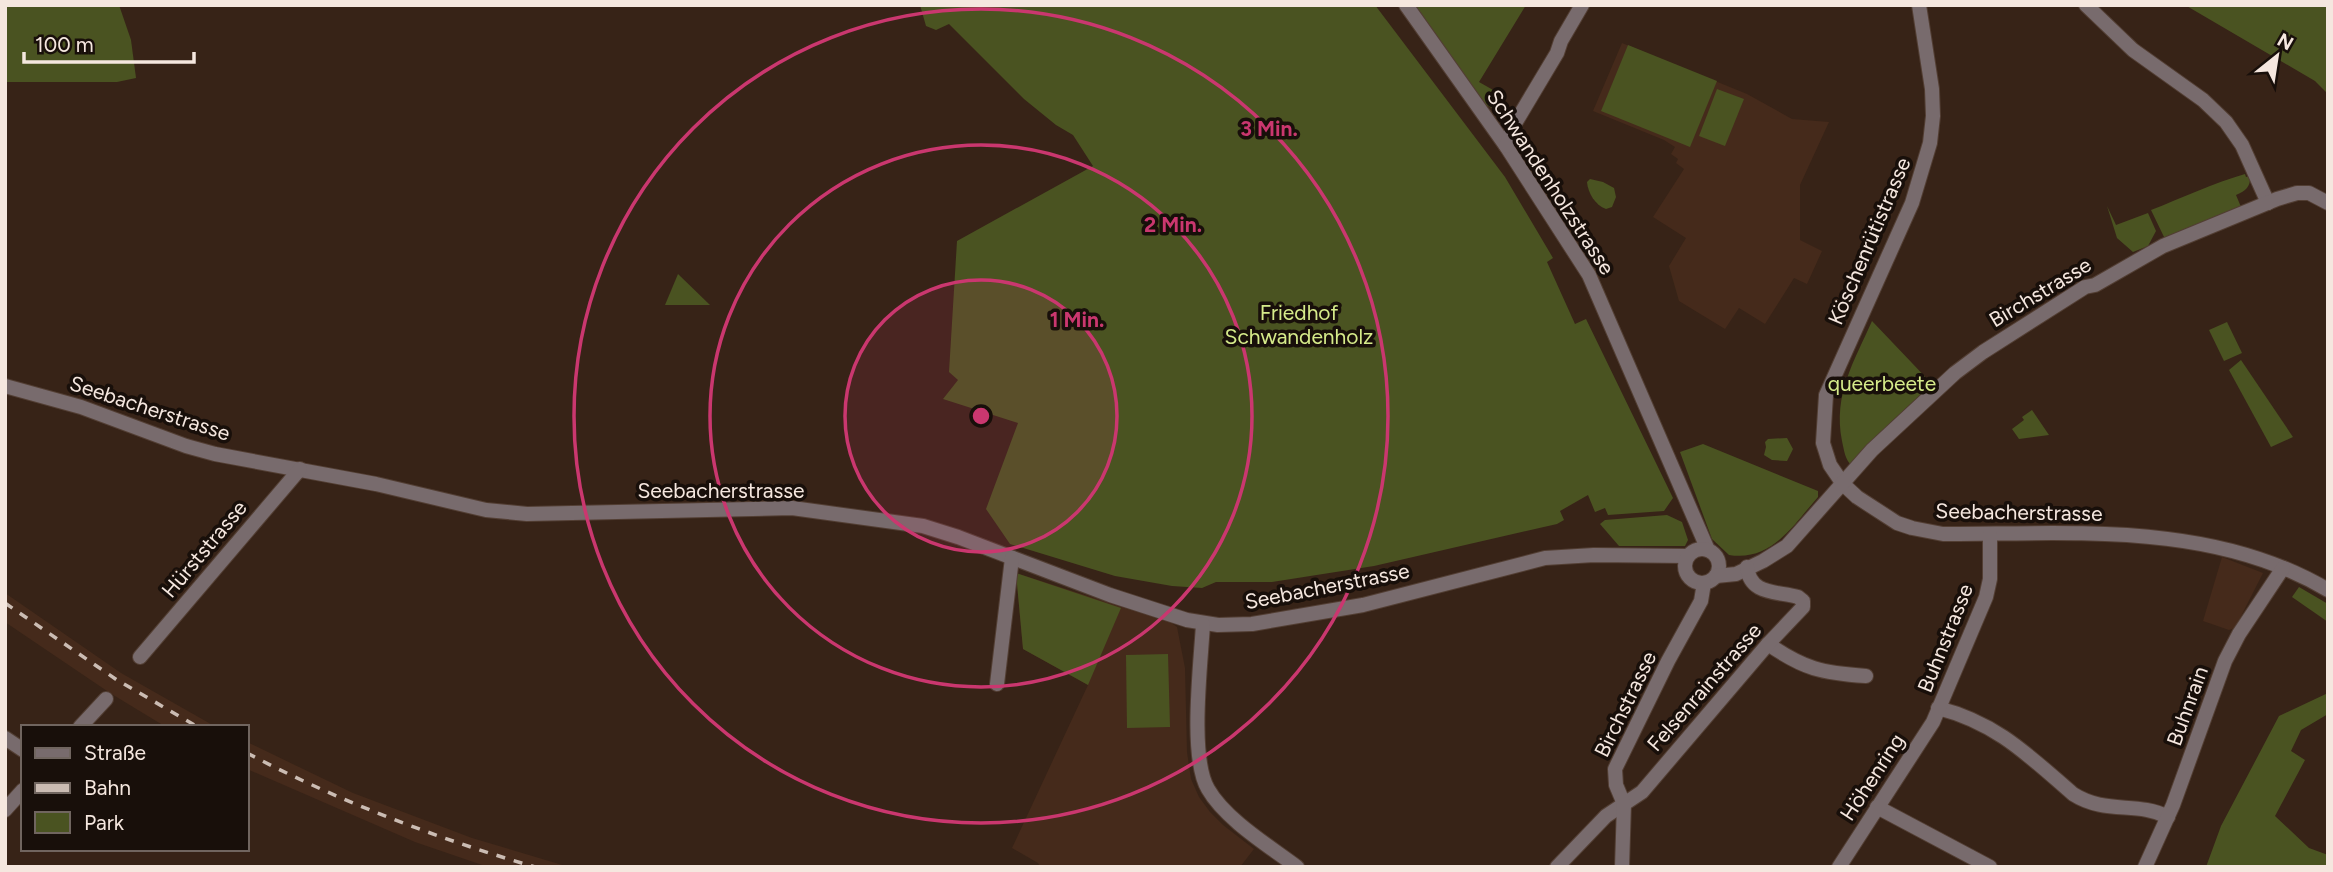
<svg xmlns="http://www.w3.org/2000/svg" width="2333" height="872" viewBox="0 0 2333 872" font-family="Figtree,sans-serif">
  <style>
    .built { fill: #452a1b }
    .green { fill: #4a5321 }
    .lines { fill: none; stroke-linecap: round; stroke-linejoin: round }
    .minor-casing { stroke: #523e33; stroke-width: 16 }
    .minor { stroke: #786b6d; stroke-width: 14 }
    .rail { stroke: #cbbcb3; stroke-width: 3.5; stroke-dasharray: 9 9; stroke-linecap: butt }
    .ring { fill: none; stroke: #ca376f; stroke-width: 3.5 }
    .labels { text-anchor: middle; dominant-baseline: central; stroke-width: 7; stroke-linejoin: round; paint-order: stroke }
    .street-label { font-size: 21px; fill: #f5e7df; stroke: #180f0a }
    .park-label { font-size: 21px; fill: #d6eb8a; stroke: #180f0a }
    .centre { fill: #ca376f; stroke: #180f0a; stroke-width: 3.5 }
    .ring-label { font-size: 21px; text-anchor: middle; font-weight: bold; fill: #ca376f; stroke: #180f0a; stroke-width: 7; stroke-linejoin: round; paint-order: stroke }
  </style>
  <rect width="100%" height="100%" fill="#372317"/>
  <g class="built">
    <polygon points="1622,43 1747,94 1792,119 1829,122 1800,185 1800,240 1822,251 1807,284 1794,278 1765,324 1739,308 1725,329 1679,301 1669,266 1686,238 1653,217 1684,169 1676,163 1678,159 1671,154 1675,147 1664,140 1593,111"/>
    <polygon points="2222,557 2263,573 2235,628 2229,630 2203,621"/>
    <polygon points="1016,573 1170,622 1177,627 1185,668 1187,752 1191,779 1199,797 1210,812 1223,825 1254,849 1240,867 1040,867 1038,863 1012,848 1088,685 1023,649"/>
    <polygon points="5,593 121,673 216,727 166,727 110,693 5,622"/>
    <polygon points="247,742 353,793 472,838 569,867 488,867 415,842 247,769"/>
  </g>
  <g class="green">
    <polygon points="5,5 119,5 131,40 136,78 117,82 5,82"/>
    <polygon points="920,5 1375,5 1505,177 1553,258 1547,262 1575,324 1586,319 1673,498 1664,511 1608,515 1605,508 1595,512 1588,495 1560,511 1564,520 1557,524 1374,566 1272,582 1216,582 1202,588 1172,586 1115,576 1010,544 986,509 1018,423 943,399 958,380 949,372 957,241 1093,166 1073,135 1056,125 1024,99 949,24 936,30 926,26"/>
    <polygon points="1412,5 1526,5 1479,82 1502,95 1494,109 1478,101"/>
    <polygon points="2185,5 2328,5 2328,94 2315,81"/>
    <polygon points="1628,45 1717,81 1690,147 1601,111"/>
    <polygon points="1717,89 1744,99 1725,146 1699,136"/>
    <path d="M2245 174 2246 177 2250 176C2251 187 2245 191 2236 195L2241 207 2165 239 2151 210C2182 198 2213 183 2245 174Z"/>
    <path d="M1590 179 1603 182 1614 188 1616 197 1612 207 1606 209C1595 205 1588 193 1587 182Z"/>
    <polygon points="2107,206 2116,225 2148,213 2156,231 2148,246 2133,252 2117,238"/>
    <polygon points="678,274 710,305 665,305"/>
    <path d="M1872 321 1932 384 1891 422 1852 466C1845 460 1844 450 1842 441 1833 394 1854 362 1872 321Z"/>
    <polygon points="2227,322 2242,353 2224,361 2209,330"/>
    <polygon points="2241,360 2293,437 2271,447 2229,370"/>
    <polygon points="2032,410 2049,435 2019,439 2012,429 2024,420 2022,417"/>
    <polygon points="1787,438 1793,449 1787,461 1772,460 1764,455 1766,447 1765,442 1768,439"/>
    <path d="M1703 444 1818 491V497C1794 524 1772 562 1729 555L1712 539 1680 452Z"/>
    <polygon points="1667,515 1682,522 1688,540 1685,546 1619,546 1600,524 1605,520"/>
    <polygon points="1016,573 1121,608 1088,685 1023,649"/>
    <polygon points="2299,587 2328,604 2328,622 2292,597"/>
    <polygon points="1168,654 1170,727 1127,728 1126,655"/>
    <polygon points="2328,693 2328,714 2301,730 2291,751 2305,760 2275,816 2309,848 2328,855 2328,867 2206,867 2221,826 2279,716"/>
  </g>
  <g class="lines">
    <g class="minor-casing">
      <g id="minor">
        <polyline points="1406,5 1506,146 1589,275 1708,550"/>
        <path d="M1919 5 1932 89 1933 116 1930 143 1912 203 1826 395 1823 443 1830 465 1843 484 1857 497 1897 523 1912 528 1943 534C2072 534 2212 521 2328 590"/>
        <polyline points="2086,5 2133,50 2203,100 2226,122 2242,145 2268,203"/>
        <polyline points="1506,146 1514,125 1557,53 1561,41 1582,5"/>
        <polyline points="5,386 81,407 186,446 215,454 376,484 486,510 527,514 792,508 923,526 958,537 1110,595 1187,620 1218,625 1252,624 1363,605 1545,558 1594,555 1688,556"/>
        <circle cx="1702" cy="566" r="17"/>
        <polyline points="1716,576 1736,574 1763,561 1787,546 1872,450 1955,373 1983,352 2085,287 2095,285 2163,246 2277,199 2297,193 2309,193 2328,203"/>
        <path d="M1203 624C1201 662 1189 757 1208 789 1225 819 1269 846 1297 867"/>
        <path d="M1768 644C1804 669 1822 673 1866 676"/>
        <polyline points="140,657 300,469"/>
        <polyline points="997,684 1012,558"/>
        <path d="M1938 708C1997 723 2029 756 2073 794 2106 815 2137 801 2168 817"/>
        <polyline points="80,727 106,699"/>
        <polyline points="5,738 23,750"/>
        <polyline points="1877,807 1990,867"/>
        <polyline points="5,810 23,790"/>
        <path d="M1557 867 1606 816 1642 792 1768 644 1803 607V601L1798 597C1776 591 1750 595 1747 567"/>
        <polyline points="1622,867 1624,804 1616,785 1615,769 1668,661 1701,601 1704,583"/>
        <polyline points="1839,867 1933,722 1986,597 1990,579 1990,534"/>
        <polyline points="2145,867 2173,805 2225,661 2239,634 2283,568"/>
      </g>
    </g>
    <use href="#minor" class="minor"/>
    <g class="rail">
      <polyline points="5,603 117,680 198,727"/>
      <path d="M247 753C338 801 436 838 535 867"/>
    </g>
  </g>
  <circle cx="981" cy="416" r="136" fill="#ca376f" fill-opacity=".12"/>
  <g class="ring">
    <circle cx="981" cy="416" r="136"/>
    <circle cx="981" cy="416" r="271"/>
    <circle cx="981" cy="416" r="407"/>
  </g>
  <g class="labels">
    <g class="street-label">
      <text transform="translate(1551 182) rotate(57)">Schwandenholzstrasse</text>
      <text transform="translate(1869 241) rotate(-67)">Köschenrütistrasse</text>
      <text transform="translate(2040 292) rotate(-31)">Birchstrasse</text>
      <text transform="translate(150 408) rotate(18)">Seebacherstrasse</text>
      <text x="721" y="490">Seebacherstrasse</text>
      <text transform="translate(2019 512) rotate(1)">Seebacherstrasse</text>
      <text transform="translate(204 549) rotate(-50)">Hürststrasse</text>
      <text transform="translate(1327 586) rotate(-11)">Seebacherstrasse</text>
      <text transform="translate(1945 638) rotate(-68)">Buhnstrasse</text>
      <text transform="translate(1704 687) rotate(-49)">Felsenrainstrasse</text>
      <text transform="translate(1625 704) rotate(-64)">Birchstrasse</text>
      <text transform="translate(2187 706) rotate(-70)">Buhnrain</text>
      <text transform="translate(1872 777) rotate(-57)">Höhenring</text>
    </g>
    <g class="park-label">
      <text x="1299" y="312">Friedhof<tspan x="1299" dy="24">Schwandenholz</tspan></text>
      <text x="1882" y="383">queerbeete</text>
    </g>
  </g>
  <circle cx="981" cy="416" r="10" class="centre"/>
  <g class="ring-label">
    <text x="1269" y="136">3 Min.</text>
    <text x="1173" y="232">2 Min.</text>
    <text x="1077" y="327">1 Min.</text>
  </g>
  <rect width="2333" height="872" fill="none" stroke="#f5e7df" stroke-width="14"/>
  <rect x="21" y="725" width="228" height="126" fill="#180f0a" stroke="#70655f" stroke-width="2"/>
  <rect x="35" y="748" width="35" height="10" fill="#786b6d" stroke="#70655f" stroke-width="2"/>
  <text x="84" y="760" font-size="21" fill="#f5e7df">Straße</text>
  <rect x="35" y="783" width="35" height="10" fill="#cbbcb3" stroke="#70655f" stroke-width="2"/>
  <text x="84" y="795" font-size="21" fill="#f5e7df">Bahn</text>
  <rect x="35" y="812" width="35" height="21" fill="#4a5321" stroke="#70655f" stroke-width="2"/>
  <text x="84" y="830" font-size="21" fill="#f5e7df">Park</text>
  <g transform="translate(2277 56) rotate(30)" stroke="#180f0a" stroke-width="5" paint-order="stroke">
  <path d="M0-5L12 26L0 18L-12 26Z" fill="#f5e7df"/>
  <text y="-10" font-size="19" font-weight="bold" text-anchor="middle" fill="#f5e7df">N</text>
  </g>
  <path d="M24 52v10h170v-10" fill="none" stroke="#f5e7df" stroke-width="3.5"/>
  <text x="35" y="52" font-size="21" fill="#f5e7df" stroke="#180f0a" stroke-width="5" paint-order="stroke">100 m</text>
</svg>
